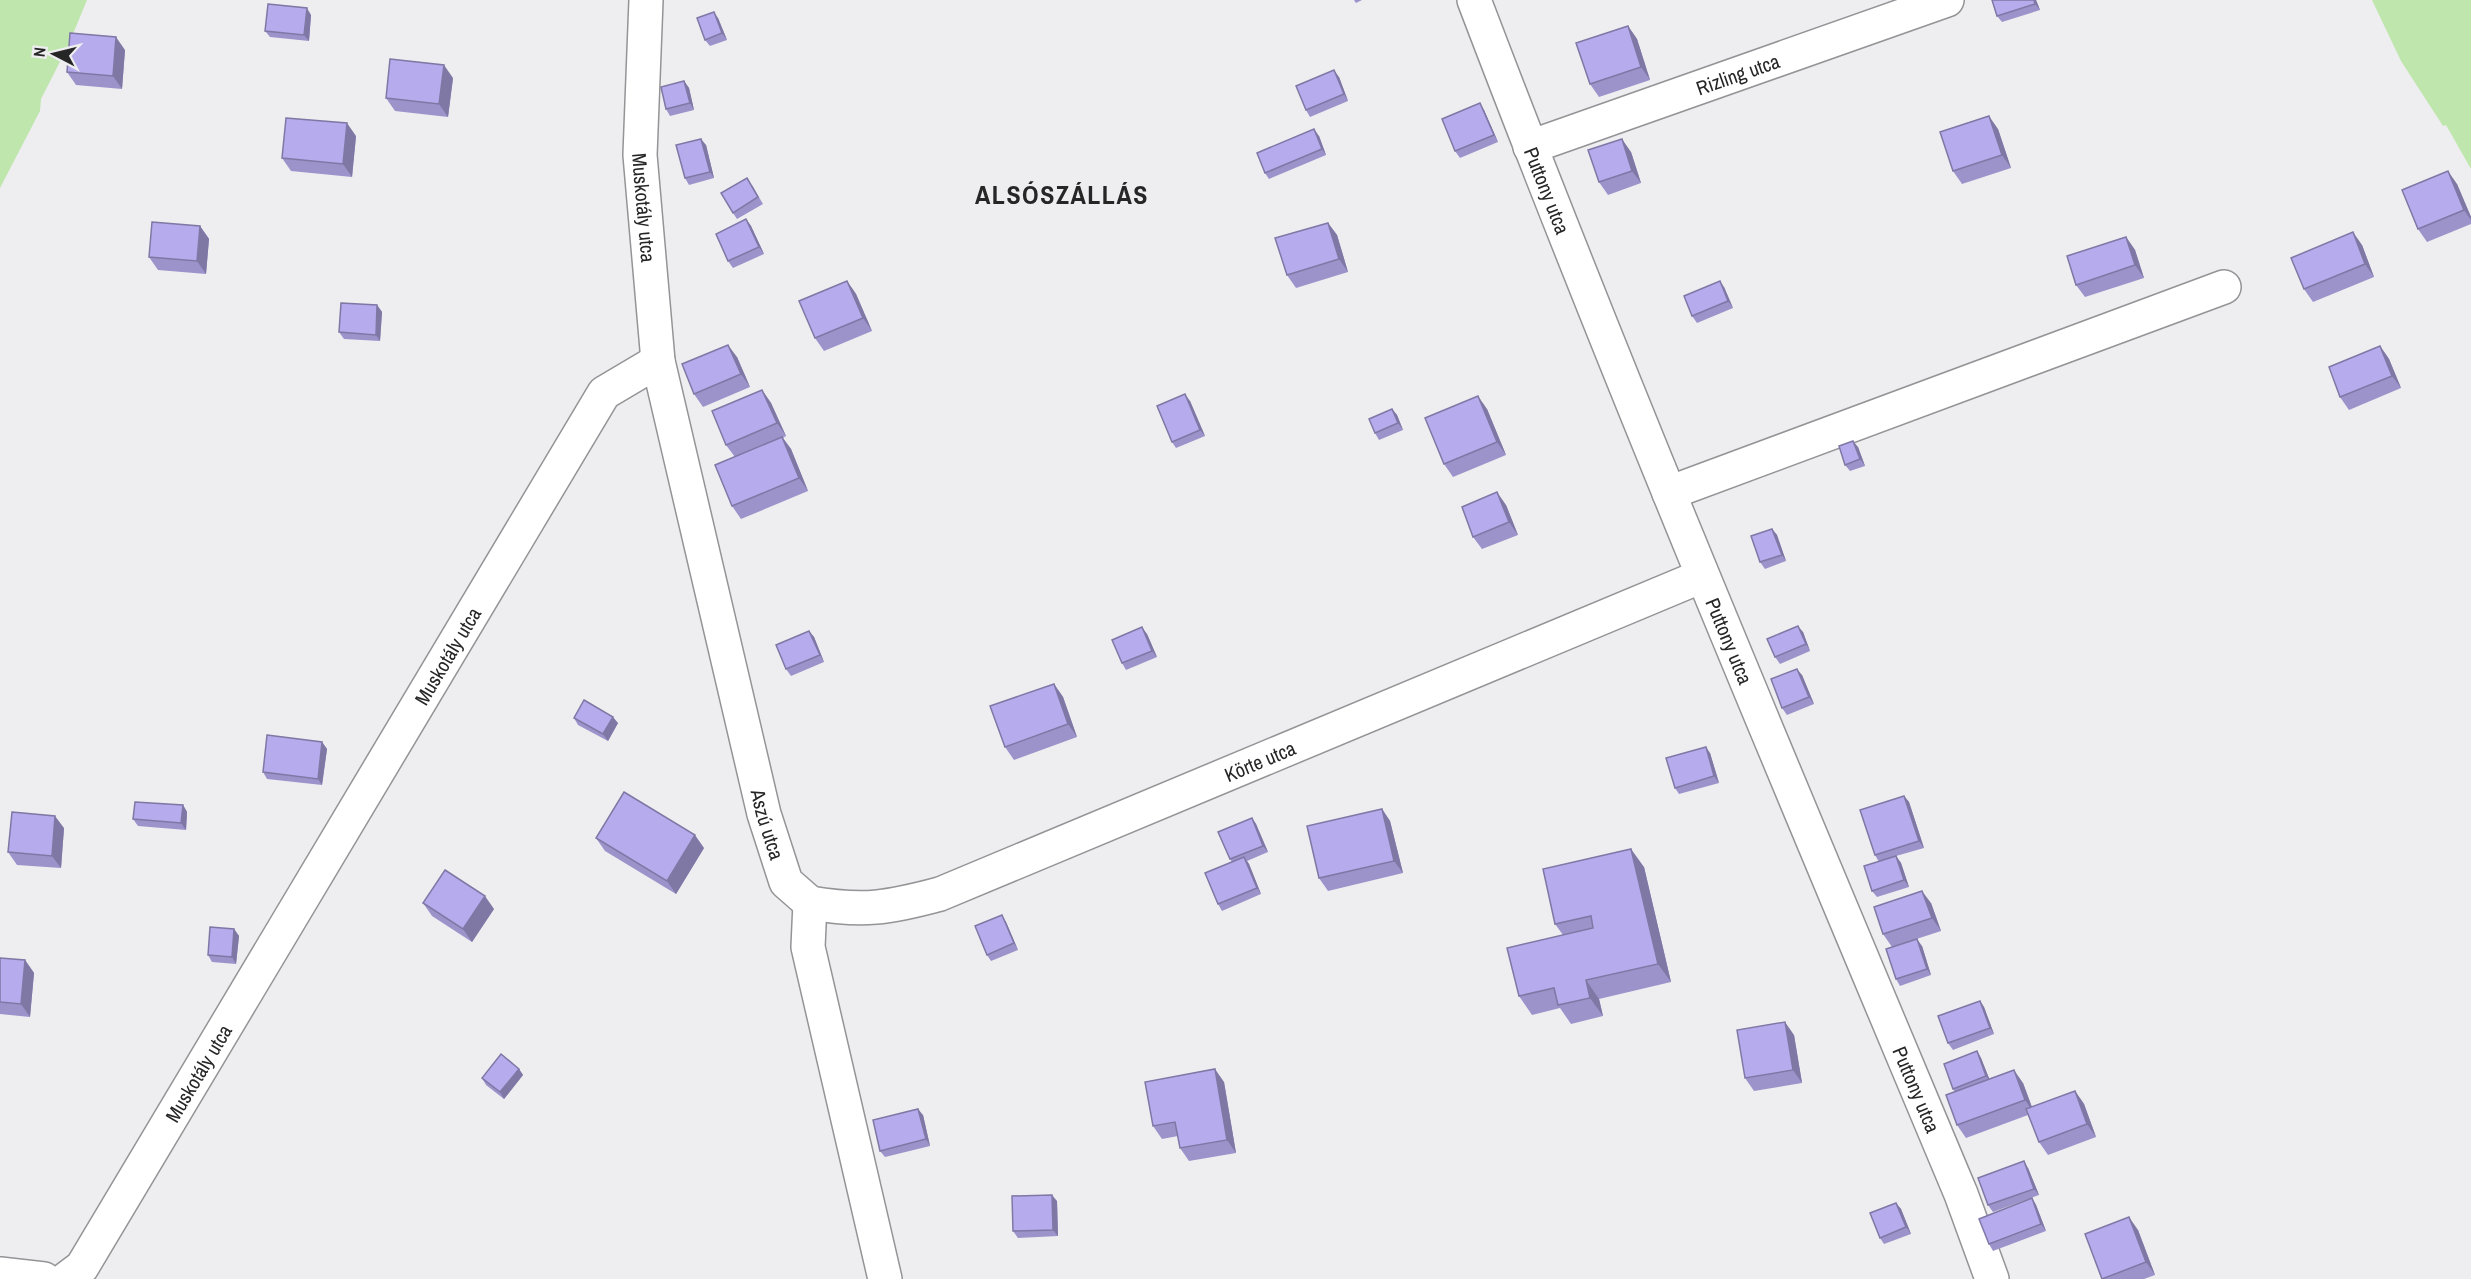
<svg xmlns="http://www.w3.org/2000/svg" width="2471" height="1279" viewBox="0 0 2471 1279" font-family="'Archivo Narrow',sans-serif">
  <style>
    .green { fill: #bfe6ac }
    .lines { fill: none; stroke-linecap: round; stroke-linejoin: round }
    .minor-casing { stroke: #949497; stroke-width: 36 }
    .minor { stroke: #fff; stroke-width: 33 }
    .wall { fill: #9d93cb }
    .shaded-wall { fill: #7f78a5 }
    .building { fill: #b6abec; stroke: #7f78a5; stroke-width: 1.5 }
    .labels { text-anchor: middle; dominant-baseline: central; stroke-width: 5; stroke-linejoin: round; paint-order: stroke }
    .street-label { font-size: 20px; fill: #262627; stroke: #eeeef1 }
    .district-label { font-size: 26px; font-weight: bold; letter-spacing: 1.5px; fill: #262627; stroke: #eeeef1 }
  </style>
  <rect width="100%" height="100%" fill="#eeeef1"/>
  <g class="green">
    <polygon points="0,0 87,0 68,46 41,99 40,111 0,188"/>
    <polygon points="2372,0 2471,0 2471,169 2446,125 2443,126 2401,61"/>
  </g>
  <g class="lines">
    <g class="minor-casing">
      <g id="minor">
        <path id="s1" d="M646 0 640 155 658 361 764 814 786 882 810 903"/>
        <path id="s2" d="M1474 0C1627 402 1795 798 1961 1194L1992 1279"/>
        <path id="s3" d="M1530 147 1947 0"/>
        <polyline points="1669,493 2224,287"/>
        <path id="s4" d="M810 903C864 912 888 908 940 894L1702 576"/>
        <polyline points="810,903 808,947 885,1279"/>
        <polyline points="0,1274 44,1279"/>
        <path id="s5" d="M66 1279 82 1267 604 393 658 361"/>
      </g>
    </g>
    <use href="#minor" class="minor"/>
  </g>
  <g class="wall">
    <polygon points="1354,0 1362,0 1356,3"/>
    <polygon points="1992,0 2036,0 2040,10 2002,22 1997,16"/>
    <polygon points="311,15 309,41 270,37 265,31"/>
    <polygon points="718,18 727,40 710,46 705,40"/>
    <polygon points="1628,26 1637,39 1650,80 1599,97 1590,84"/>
    <polygon points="125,50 122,89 76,85 67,72"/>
    <polygon points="1339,77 1348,101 1310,117 1306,110"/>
    <polygon points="453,78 448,117 395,111 386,98"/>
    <polygon points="684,81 689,88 694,110 670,116 666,109"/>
    <polygon points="1484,110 1498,142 1460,158 1455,151"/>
    <polygon points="1998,129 2011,168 1962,184 1953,171"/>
    <polygon points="356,136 352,177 291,171 282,158"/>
    <polygon points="1319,136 1326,155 1269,179 1265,173"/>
    <polygon points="706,145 714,178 689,185 685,178"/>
    <polygon points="1631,152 1641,183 1608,195 1599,182"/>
    <polygon points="2457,184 2471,217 2471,224 2427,242 2418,229"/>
    <polygon points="752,185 763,204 737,219 733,213"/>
    <polygon points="746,219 751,226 764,254 733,268 728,261"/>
    <polygon points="1328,223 1337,235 1348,272 1296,288 1287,275"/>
    <polygon points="200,226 209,239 206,274 158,270 149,257"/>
    <polygon points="2126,237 2135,250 2144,278 2085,297 2076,285"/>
    <polygon points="2362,245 2374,277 2313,302 2304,289"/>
    <polygon points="847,281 856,294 872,331 824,351 815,338"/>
    <polygon points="1724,287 1733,308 1697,323 1692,316"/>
    <polygon points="377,305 382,312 380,341 344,339 339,332"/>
    <polygon points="2380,346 2389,359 2401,388 2349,410 2340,397"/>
    <polygon points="737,357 750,387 703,407 694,394"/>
    <polygon points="762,390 771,403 786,436 783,438 791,449 808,491 741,519 732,506 735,457 726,445"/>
    <polygon points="1190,401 1205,436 1176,448 1172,442"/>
    <polygon points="1392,409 1397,415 1403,430 1379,440 1375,433"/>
    <polygon points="1487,409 1506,455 1453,477 1444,464"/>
    <polygon points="1858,447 1865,466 1850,471 1845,465"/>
    <polygon points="1506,505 1518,535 1482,549 1473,537"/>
    <polygon points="1772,529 1777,535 1786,561 1765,569 1760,562"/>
    <polygon points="809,631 814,637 824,662 791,676 786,669"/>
    <polygon points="1803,632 1810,651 1780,664 1775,657"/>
    <polygon points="1147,634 1157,657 1126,670 1122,663"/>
    <polygon points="1802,675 1814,704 1787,715 1782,708"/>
    <polygon points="1054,684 1063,697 1077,737 1014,760 1005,747"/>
    <polygon points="574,718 618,723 608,741 578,725"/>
    <polygon points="322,742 327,749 322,785 267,779 263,772"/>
    <polygon points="1710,753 1719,783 1679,794 1675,788"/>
    <polygon points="1904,796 1909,802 1924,848 1896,856 1901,863 1909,887 1877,897 1872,891 1879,862 1875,855"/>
    <polygon points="183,805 187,812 186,830 138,826 133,819"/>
    <polygon points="1382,809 1390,821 1403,873 1328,891 1319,878"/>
    <polygon points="1252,818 1256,824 1268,852 1247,861 1249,864 1261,894 1222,911 1218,904 1232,862 1230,859"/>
    <polygon points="64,828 61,868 17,865 8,852"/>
    <polygon points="596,838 704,848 676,894 605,851"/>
    <polygon points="1644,867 1671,982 1599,999 1603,1016 1571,1024 1560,1008 1532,1015 1519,996 1563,935 1555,924"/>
    <polygon points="423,903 494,909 472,942 432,916"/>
    <polygon points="1931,903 1941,931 1892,947 1883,934"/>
    <polygon points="1006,922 1018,950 991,961 987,955"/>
    <polygon points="234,929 239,936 236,964 212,962 208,955"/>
    <polygon points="1922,946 1931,975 1900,986 1896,979"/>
    <polygon points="0,958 25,960 34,973 30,1017 0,1014"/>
    <polygon points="1980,1001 1984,1007 1994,1034 1953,1050 1948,1043"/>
    <polygon points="1794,1035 1802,1083 1754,1091 1745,1078"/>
    <polygon points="1977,1051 1981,1058 1989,1079 2023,1083 2032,1107 2075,1091 2084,1104 2096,1137 2048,1155 2039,1142 2028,1115 1966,1138 1957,1125 1955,1092 1953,1089"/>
    <polygon points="519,1069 523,1075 504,1099 486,1085 482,1078"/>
    <polygon points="1224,1082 1236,1153 1189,1161 1180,1148 1178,1136 1162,1139 1153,1126"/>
    <polygon points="923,1115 930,1146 885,1157 880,1151"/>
    <polygon points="2028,1168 2039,1195 1993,1212 1988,1205"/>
    <polygon points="2032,1198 2036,1205 2046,1231 1993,1251 1989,1244"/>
    <polygon points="1057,1201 1058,1236 1018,1238 1013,1231"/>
    <polygon points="1896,1203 1901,1209 1911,1234 1884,1244 1880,1238"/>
    <polygon points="2138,1230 2155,1275 2144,1279 2102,1279"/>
  </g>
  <g class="shaded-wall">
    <polygon points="2034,0 2036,0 2040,10 2035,4"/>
    <polygon points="307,8 311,15 309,41 304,35"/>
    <polygon points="714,12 718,18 727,40 722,33"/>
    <polygon points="1628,26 1637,39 1650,80 1641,67"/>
    <polygon points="116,37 125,50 122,89 113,76"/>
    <polygon points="444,65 453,78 448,117 439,104"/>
    <polygon points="1334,70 1339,77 1348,101 1344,94"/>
    <polygon points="684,81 689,88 694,110 690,103"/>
    <polygon points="1480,103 1484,110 1498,142 1494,135"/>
    <polygon points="1989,116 1998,129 2011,168 2002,155"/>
    <polygon points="347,123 356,136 352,177 343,164"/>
    <polygon points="1314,129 1319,136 1326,155 1322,149"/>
    <polygon points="701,139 706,145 714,178 710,172"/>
    <polygon points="1622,139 1631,152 1641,183 1632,171"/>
    <polygon points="2448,171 2457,184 2471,217 2471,220 2464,210"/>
    <polygon points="746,219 751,226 764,254 759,247"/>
    <polygon points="1328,223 1337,235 1348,272 1339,259"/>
    <polygon points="200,226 209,239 206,274 197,261"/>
    <polygon points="2353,232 2362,245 2374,277 2365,264"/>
    <polygon points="2126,237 2135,250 2144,278 2135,265"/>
    <polygon points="847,281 856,294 872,331 863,318"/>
    <polygon points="1720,281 1724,287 1733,308 1728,301"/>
    <polygon points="377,305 382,312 380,341 376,335"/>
    <polygon points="728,345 737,357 750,387 741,374"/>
    <polygon points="2380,346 2389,359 2401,388 2392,376"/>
    <polygon points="762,390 771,403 786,436 777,423"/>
    <polygon points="1185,394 1190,401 1205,436 1200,430"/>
    <polygon points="1478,396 1487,409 1506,455 1497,442"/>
    <polygon points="1392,409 1397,415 1403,430 1398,423"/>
    <polygon points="782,437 791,449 808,491 799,478"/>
    <polygon points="1853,441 1858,447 1865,466 1860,459"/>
    <polygon points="1497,492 1506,505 1518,535 1509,522"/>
    <polygon points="1772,529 1777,535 1786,561 1782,555"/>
    <polygon points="1798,626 1803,632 1810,651 1806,644"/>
    <polygon points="1142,627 1147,634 1157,657 1152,651"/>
    <polygon points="809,631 814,637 824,662 820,655"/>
    <polygon points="1797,669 1802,675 1814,704 1809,697"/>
    <polygon points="1054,684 1063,697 1077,737 1068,724"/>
    <polygon points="613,717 618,723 608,741 603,734"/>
    <polygon points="322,742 327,749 322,785 318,779"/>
    <polygon points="1706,747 1710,753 1719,783 1714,776"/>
    <polygon points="1904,796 1909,802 1924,848 1919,841"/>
    <polygon points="183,805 187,812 186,830 181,823"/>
    <polygon points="1382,809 1390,821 1403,873 1394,861"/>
    <polygon points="55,816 64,828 61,868 52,856"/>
    <polygon points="1252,818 1256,824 1268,852 1263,846"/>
    <polygon points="695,835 704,848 676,894 667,881"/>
    <polygon points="1631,849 1644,867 1671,982 1658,964"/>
    <polygon points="1896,856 1901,863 1909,887 1904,880"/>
    <polygon points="1244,857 1249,864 1261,894 1257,888"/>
    <polygon points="1922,891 1931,903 1941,931 1932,918"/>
    <polygon points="485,896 494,909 472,942 463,929"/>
    <polygon points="1002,915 1006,922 1018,950 1014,943"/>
    <polygon points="234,929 239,936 236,964 232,957"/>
    <polygon points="1917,939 1922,946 1931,975 1927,969"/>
    <polygon points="25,960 34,973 30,1017 21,1004"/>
    <polygon points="1586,980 1599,999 1603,1016 1590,998"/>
    <polygon points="1980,1001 1984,1007 1994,1034 1990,1028"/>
    <polygon points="1785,1022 1794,1035 1802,1083 1793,1070"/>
    <polygon points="1977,1051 1981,1058 1991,1083 1986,1076"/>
    <polygon points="519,1069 523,1075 504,1099 500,1092"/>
    <polygon points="1215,1069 1224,1082 1236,1153 1227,1140"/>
    <polygon points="2014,1070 2023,1083 2034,1113 2025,1100"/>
    <polygon points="2075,1091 2084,1104 2096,1137 2087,1124"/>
    <polygon points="918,1109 923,1115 930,1146 926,1139"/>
    <polygon points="2024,1161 2028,1168 2039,1195 2034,1189"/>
    <polygon points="1052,1195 1057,1201 1058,1236 1053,1230"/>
    <polygon points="2032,1198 2036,1205 2046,1231 2041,1224"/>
    <polygon points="1896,1203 1901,1209 1911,1234 1906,1227"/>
    <polygon points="2129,1217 2138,1230 2155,1275 2146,1262"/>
  </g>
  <g class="building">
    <polygon points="1992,0 2034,0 2035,4 1997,16"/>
    <polygon points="268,4 307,8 304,35 265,31"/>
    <polygon points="714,12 722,33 705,40 697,18"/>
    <polygon points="1628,26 1641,67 1590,84 1576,43"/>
    <polygon points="70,33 116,37 113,76 67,72"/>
    <polygon points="390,59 444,65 439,104 386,98"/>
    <polygon points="1334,70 1344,94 1306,110 1296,86"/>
    <polygon points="684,81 690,103 666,109 661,87"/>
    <polygon points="1480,103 1494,135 1455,151 1442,119"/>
    <polygon points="1989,116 2002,155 1953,171 1940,132"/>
    <polygon points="286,118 347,123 343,164 282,158"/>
    <polygon points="1314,129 1322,149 1265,173 1257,153"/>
    <polygon points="701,139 710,172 685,178 676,145"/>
    <polygon points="1622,139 1632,171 1599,182 1588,150"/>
    <polygon points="2448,171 2464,210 2418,229 2402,190"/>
    <polygon points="747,178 758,197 733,213 721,193"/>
    <polygon points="746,219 759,247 728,261 716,234"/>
    <polygon points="152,222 200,226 197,261 149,257"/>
    <polygon points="1328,223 1339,259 1287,275 1275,238"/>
    <polygon points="2353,232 2365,264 2304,289 2291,258"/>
    <polygon points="2126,237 2135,265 2076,285 2067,256"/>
    <polygon points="847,281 863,318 815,338 799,301"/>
    <polygon points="1720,281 1728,301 1692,316 1684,296"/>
    <polygon points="341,303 377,305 376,335 339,332"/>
    <polygon points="728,345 741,374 694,394 682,364"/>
    <polygon points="2380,346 2392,376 2340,397 2329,367"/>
    <polygon points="762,390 777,423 726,445 712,411"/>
    <polygon points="1185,394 1200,430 1172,442 1157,406"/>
    <polygon points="1478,396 1497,442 1444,464 1425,418"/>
    <polygon points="1392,409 1398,423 1375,433 1369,419"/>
    <polygon points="782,437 799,478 732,506 715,465"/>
    <polygon points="1853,441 1860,459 1845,465 1839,446"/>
    <polygon points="1497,492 1509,522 1473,537 1462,507"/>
    <polygon points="1772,529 1782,555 1760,562 1751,536"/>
    <polygon points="1798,626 1806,644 1775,657 1767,639"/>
    <polygon points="1142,627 1152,651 1122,663 1112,640"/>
    <polygon points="809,631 820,655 786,669 776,645"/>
    <polygon points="1797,669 1809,697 1782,708 1771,679"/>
    <polygon points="1054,684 1068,724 1005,747 990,706"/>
    <polygon points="584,700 613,717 603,734 574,718"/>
    <polygon points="267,735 322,742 318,779 263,772"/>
    <polygon points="1706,747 1714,776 1675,788 1666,758"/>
    <polygon points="624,792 695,835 667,881 596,838"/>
    <polygon points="1904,796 1919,841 1875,855 1860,810"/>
    <polygon points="135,802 183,805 181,823 133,819"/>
    <polygon points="1382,809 1394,861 1319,878 1307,826"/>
    <polygon points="12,812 55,816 52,856 8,852"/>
    <polygon points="1252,818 1263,846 1230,859 1218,832"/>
    <polygon points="1631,849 1658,964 1586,980 1590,998 1558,1005 1554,988 1519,996 1507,948 1593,928 1591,916 1555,924 1543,869"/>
    <polygon points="1896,856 1904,880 1872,891 1864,866"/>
    <polygon points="1244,857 1257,888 1218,904 1205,873"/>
    <polygon points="445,870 485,896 463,929 423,903"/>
    <polygon points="1922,891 1932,918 1883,934 1874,907"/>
    <polygon points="1002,915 1014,943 987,955 975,926"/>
    <polygon points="210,927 234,929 232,957 208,955"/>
    <polygon points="1917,939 1927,969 1896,979 1886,949"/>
    <polygon points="0,958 25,960 21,1004 0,1002"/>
    <polygon points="1980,1001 1990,1028 1948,1043 1938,1016"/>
    <polygon points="1785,1022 1793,1070 1745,1078 1737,1030"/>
    <polygon points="1977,1051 1986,1076 1953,1089 1944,1064"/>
    <polygon points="501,1054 519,1069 500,1092 482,1078"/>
    <polygon points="1215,1069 1227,1140 1180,1148 1175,1122 1153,1126 1145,1082"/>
    <polygon points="2014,1070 2025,1100 1957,1125 1946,1095"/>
    <polygon points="2075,1091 2087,1124 2039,1142 2026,1109"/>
    <polygon points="918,1109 926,1139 880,1151 873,1120"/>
    <polygon points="2024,1161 2034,1189 1988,1205 1978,1178"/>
    <polygon points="1052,1195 1053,1230 1013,1231 1012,1196"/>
    <polygon points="2032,1198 2041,1224 1989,1244 1979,1219"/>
    <polygon points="1896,1203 1906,1227 1880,1238 1870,1213"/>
    <polygon points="2129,1217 2146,1262 2102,1279 2085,1234"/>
  </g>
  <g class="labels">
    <g class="street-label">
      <text stroke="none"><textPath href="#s3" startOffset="220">Rizling utca</textPath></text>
      <text stroke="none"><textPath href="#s2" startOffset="204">Puttony utca</textPath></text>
      <text stroke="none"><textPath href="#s1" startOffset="208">Muskotály utca</textPath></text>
      <text stroke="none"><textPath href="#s2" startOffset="690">Puttony utca</textPath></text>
      <text stroke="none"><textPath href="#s5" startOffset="732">Muskotály utca</textPath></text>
      <text stroke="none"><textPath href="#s4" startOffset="478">Körte utca</textPath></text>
      <text stroke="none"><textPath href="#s1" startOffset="838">Aszú utca</textPath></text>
      <text stroke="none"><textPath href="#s5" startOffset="246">Muskotály utca</textPath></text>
      <text stroke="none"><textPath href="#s2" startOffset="1176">Puttony utca</textPath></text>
    </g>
    <g class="district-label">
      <text x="1062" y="194">ALSÓSZÁLLÁS</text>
    </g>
  </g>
  <g transform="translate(54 54) rotate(277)" stroke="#eeeef1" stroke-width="4.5" paint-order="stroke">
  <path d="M0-4.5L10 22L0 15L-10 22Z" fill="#262627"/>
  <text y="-9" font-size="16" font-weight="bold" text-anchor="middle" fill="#262627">N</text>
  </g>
</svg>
